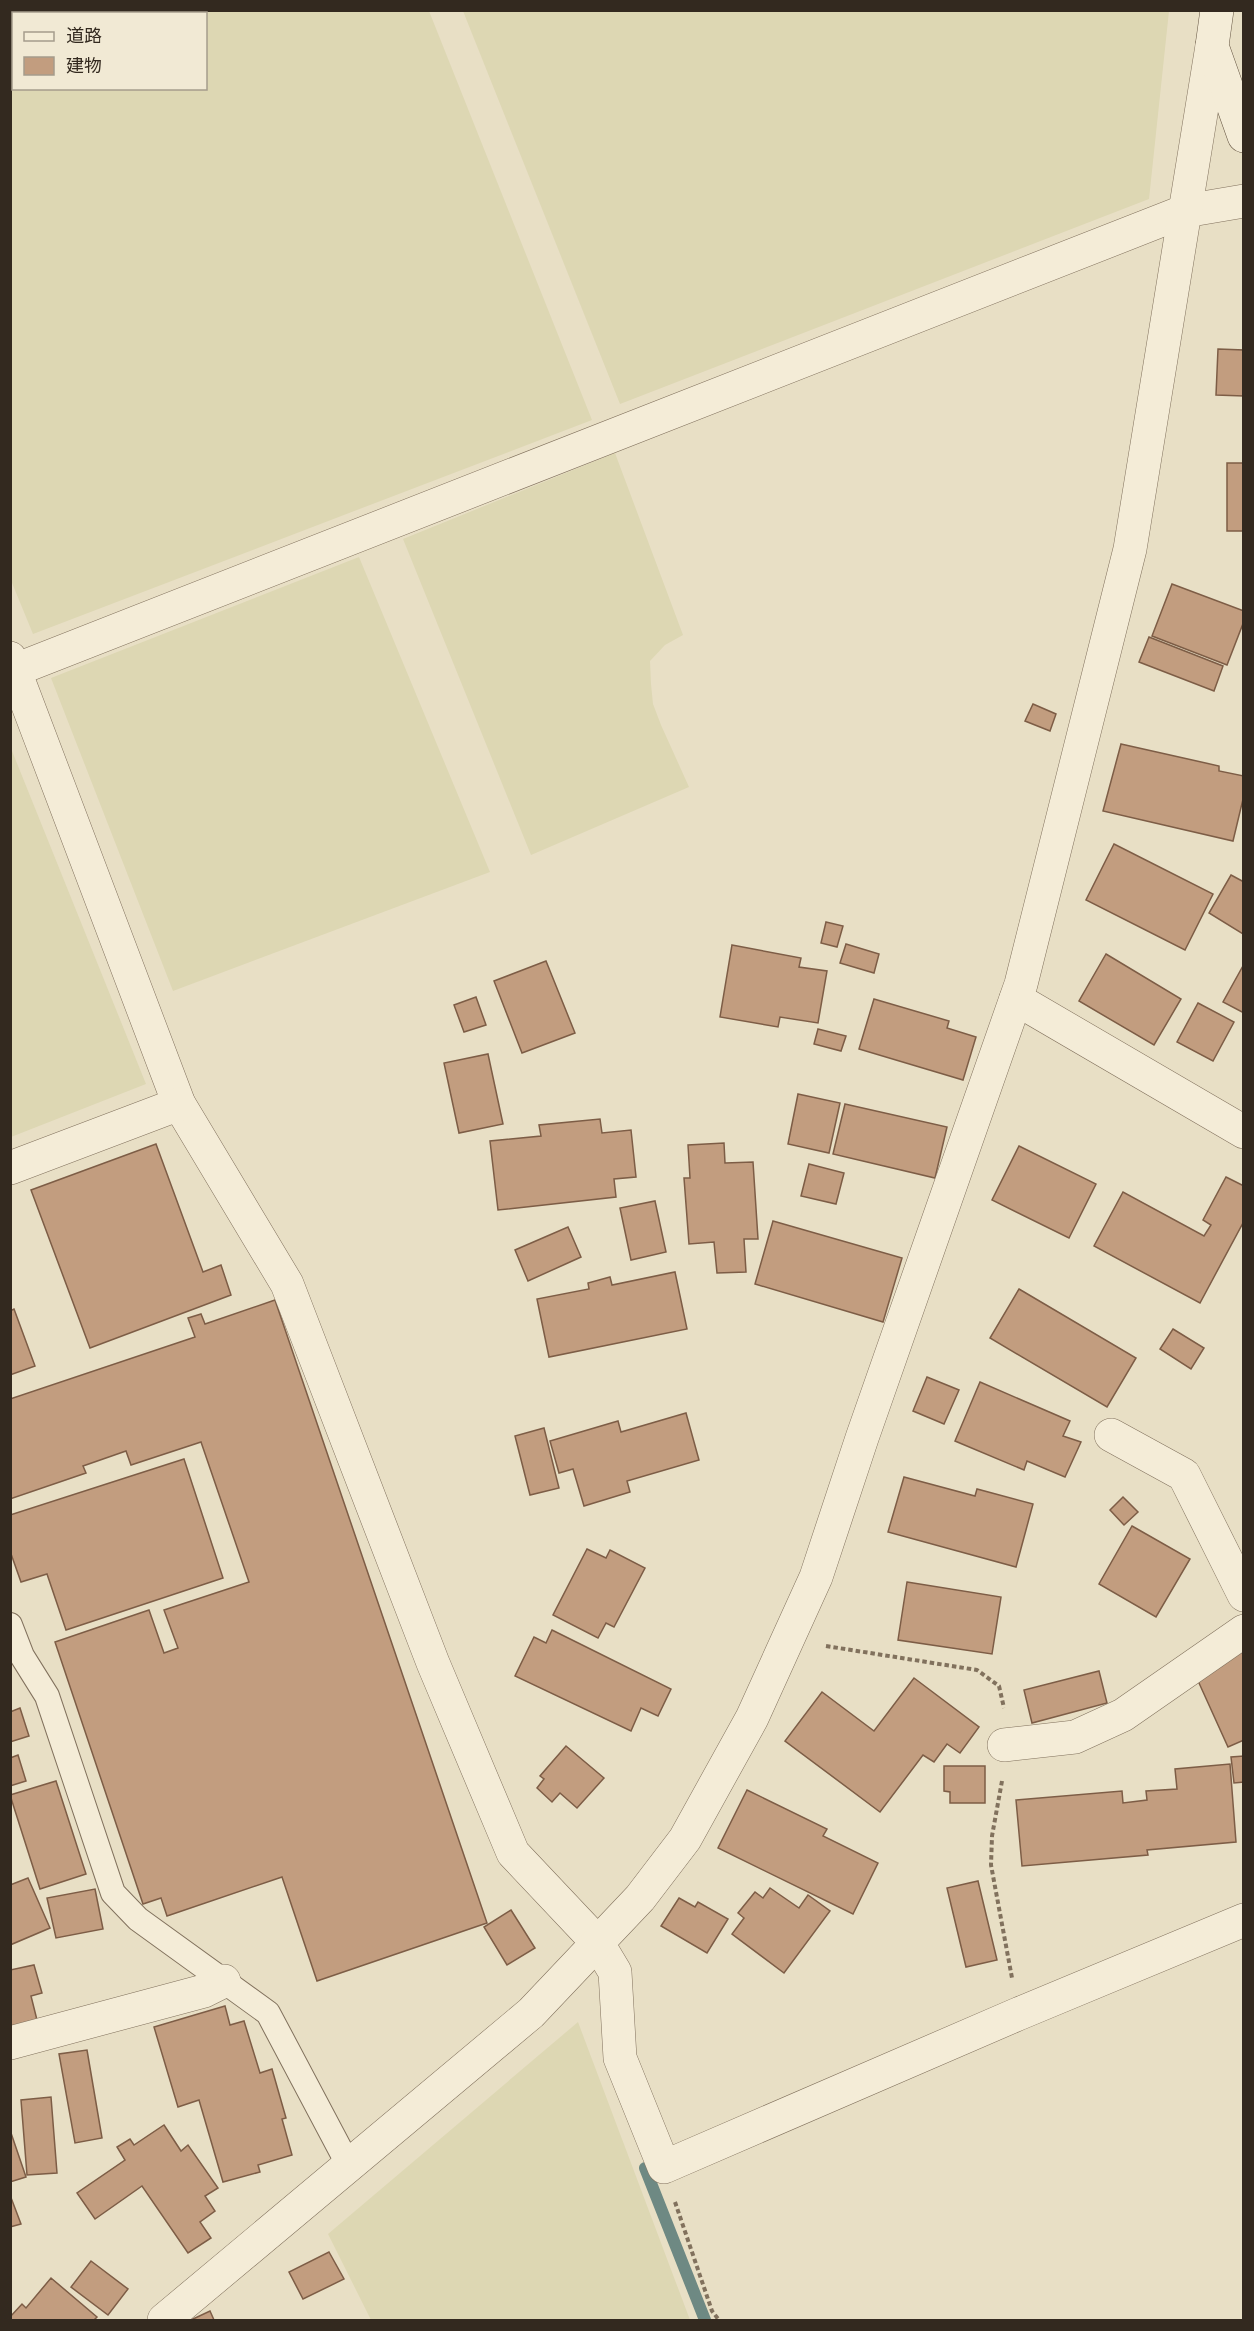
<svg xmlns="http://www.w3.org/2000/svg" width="1254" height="2331" viewBox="0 0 1254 2331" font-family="'Noto Serif','Noto Sans JP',serif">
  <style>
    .farmland { fill: #ddd7b3; fill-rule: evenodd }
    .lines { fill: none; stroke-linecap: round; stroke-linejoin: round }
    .stream { stroke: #6e8983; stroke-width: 12 }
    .building { fill: #c29d7f; stroke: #7d5d46; stroke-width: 1.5 }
    .service-casing { stroke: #81715d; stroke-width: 26 }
    .minor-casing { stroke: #81715d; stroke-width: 34 }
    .secondary-casing { stroke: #635340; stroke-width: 34 }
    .path { stroke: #81715d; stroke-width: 4; stroke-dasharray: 4.5 3; stroke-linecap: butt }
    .service { stroke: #f4ecd7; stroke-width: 24 }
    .minor { stroke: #f4ecd7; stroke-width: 33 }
    .secondary { stroke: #f4ecd7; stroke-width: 33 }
  </style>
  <rect width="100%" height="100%" fill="#e8dfc5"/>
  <g class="farmland">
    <path d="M11 10 429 11 592 420 33 634 10 578ZM14 14H206V88H14Z"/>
    <polygon points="463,11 1169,11 1149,199 620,404"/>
    <polygon points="615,453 683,635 665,645 650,661 651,684 653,704 661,725 689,787 531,855 403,539"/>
    <polygon points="359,557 490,872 173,991 51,678"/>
    <polygon points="10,746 146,1084 11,1137 10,1137"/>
    <polygon points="578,2022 690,2320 371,2320 328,2234"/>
  </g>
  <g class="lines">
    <polyline class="stream" points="645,2168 705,2320"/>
  </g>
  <g class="building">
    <polygon points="1218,349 1244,350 1244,396 1216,395"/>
    <rect x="1227" y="463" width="17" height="68"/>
    <polygon points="1172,584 1244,611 1244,621 1227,665 1152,636"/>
    <polygon points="1149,637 1223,666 1214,691 1139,662"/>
    <polygon points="1033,704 1056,714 1050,731 1025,721"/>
    <polygon points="1121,744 1219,766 1219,771 1244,776 1244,795 1233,841 1103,811"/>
    <polygon points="1114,844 1213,894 1185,950 1086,900"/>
    <polygon points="1231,875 1244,882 1243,934 1209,913"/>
    <polygon points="826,922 843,926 837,947 821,943"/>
    <polygon points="846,944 879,954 874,973 840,963"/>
    <polygon points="732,945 801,958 799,967 827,971 818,1023 780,1017 778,1027 720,1017"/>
    <polygon points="1106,954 1181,999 1154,1045 1079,1001"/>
    <polygon points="546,961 575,1033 522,1053 494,981"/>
    <polygon points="1244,964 1244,1013 1223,1002"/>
    <polygon points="476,997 486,1025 464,1032 454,1005"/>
    <polygon points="874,999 949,1021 947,1028 976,1037 963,1080 859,1049"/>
    <polygon points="1198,1003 1234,1022 1213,1061 1177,1042"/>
    <polygon points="818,1029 846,1036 841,1051 814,1044"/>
    <polygon points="488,1054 503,1124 459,1133 444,1063"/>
    <polygon points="798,1094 840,1103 829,1153 788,1144"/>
    <polygon points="845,1104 947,1127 935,1178 833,1154"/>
    <polygon points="600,1119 602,1133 631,1130 636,1177 614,1179 616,1197 498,1210 490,1141 541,1136 539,1125"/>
    <polygon points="724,1143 725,1163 753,1162 758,1239 744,1239 746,1272 717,1273 714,1242 689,1244 684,1178 690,1178 688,1145"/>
    <polygon points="156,1144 203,1272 221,1265 231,1295 90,1348 31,1190"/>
    <polygon points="1019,1146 1096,1184 1069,1238 992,1200"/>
    <polygon points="809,1164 844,1173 836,1204 801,1196"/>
    <polygon points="1226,1177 1244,1186 1244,1221 1200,1303 1094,1246 1123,1192 1204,1236 1211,1225 1203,1220"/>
    <polygon points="655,1201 666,1252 631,1260 620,1208"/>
    <polygon points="773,1221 902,1258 883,1322 755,1284"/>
    <polygon points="568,1227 581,1257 528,1281 515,1250"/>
    <polygon points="675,1272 687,1329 549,1357 537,1299 589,1289 588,1283 610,1277 612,1285"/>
    <polygon points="1019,1289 1136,1358 1107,1407 990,1338"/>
    <polygon points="275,1300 487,1923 317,1981 282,1877 167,1916 161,1898 143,1904 55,1642 149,1610 164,1653 178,1648 164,1610 249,1582 201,1442 131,1465 126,1451 83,1466 86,1473 10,1499 10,1399 195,1337 188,1318 201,1314 205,1324"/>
    <polygon points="14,1309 35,1366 10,1375 10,1311"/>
    <polygon points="1173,1329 1204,1348 1191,1369 1160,1349"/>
    <polygon points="927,1377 959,1390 944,1424 913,1411"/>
    <polygon points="980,1382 1070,1421 1063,1436 1081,1442 1065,1477 1027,1461 1024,1470 955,1441"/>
    <polygon points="686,1413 699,1460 627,1481 630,1492 584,1506 573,1469 559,1473 550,1441 618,1421 621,1432"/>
    <polygon points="544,1428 559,1488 530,1495 515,1436"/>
    <polygon points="184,1459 223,1578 66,1630 47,1574 21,1582 10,1551 10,1515"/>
    <polygon points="904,1477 975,1496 977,1489 1033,1504 1016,1567 888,1532"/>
    <polygon points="1123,1497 1138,1512 1124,1525 1110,1510"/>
    <polygon points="1132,1526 1190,1559 1156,1617 1099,1584"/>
    <polygon points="587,1549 606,1558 610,1550 645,1568 614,1627 606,1623 598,1638 553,1615"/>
    <polygon points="907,1582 1001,1597 992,1654 898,1640"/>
    <polygon points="552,1630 671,1689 658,1716 641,1708 631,1731 515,1676 534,1637 546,1643"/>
    <polygon points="1243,1650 1244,1740 1228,1747 1194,1672"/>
    <polygon points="1099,1671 1107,1703 1032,1723 1024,1690"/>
    <polygon points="914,1678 979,1727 960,1753 947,1744 934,1762 923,1755 880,1812 785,1741 822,1692 874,1731"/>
    <polygon points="20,1708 29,1736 10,1742 10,1712"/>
    <polygon points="566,1746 604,1778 577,1808 560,1793 552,1802 537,1788 544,1779 540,1776"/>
    <polygon points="18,1755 26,1781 10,1786 10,1758"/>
    <polygon points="1244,1756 1244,1782 1234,1783 1231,1757"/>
    <polygon points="1230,1764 1236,1842 1147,1850 1148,1855 1022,1866 1016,1800 1122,1791 1123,1803 1147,1800 1146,1791 1177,1789 1175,1769"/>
    <polygon points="944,1766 985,1766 985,1803 950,1803 950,1792 944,1791"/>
    <polygon points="56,1781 86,1874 40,1889 10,1795"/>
    <polygon points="747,1790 827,1829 823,1836 878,1863 853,1914 718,1848"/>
    <polygon points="28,1878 50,1928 10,1945 10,1885"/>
    <polygon points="978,1881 997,1960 966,1967 947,1888"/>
    <polygon points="770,1888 799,1908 808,1895 830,1911 784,1973 732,1934 744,1918 738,1913 755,1892 763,1898"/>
    <polygon points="95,1889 103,1929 56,1938 47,1898"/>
    <polygon points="679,1898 695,1907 698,1902 728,1919 707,1953 661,1926"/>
    <polygon points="511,1910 535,1948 507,1965 484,1927"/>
    <polygon points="34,1965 42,1993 31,1996 38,2024 10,2031 10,1970"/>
    <polygon points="225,2006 230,2025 244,2021 260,2073 272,2069 286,2118 282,2119 292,2155 258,2165 260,2172 223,2182 199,2100 178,2107 154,2027"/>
    <polygon points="87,2050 102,2138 75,2143 59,2054"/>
    <polygon points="51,2097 57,2173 27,2175 21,2100"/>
    <polygon points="164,2125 181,2151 188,2145 218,2188 205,2196 215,2211 200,2222 211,2238 188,2253 142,2186 95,2219 77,2193 125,2160 117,2147 130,2139 134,2145"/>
    <polygon points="10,2130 26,2177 10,2182"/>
    <polygon points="10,2195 21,2224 10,2227"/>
    <polygon points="329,2252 344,2279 303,2299 289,2272"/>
    <polygon points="91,2261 128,2289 108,2315 71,2287"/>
    <polygon points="51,2278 97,2317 94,2320 10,2320 10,2317 22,2304 26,2308"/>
    <polygon points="210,2311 214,2320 194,2320 193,2319"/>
  </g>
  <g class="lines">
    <g class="service-casing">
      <polyline id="service" points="10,1625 22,1656 47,1696 113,1893 138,1919 268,2013 349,2166"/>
    </g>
    <g class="minor-casing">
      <g id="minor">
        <polyline points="10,658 179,1104 287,1284 433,1663 513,1853 597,1942 615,1972 620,2058 664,2167 1018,2014 1244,1920"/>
        <polyline points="10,672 1185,211 1244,201"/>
        <polyline points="1016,999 1244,1132"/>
        <polyline points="10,1168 179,1104"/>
        <polyline points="1111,1435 1184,1475 1244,1595"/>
        <polyline points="1004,1745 1075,1737 1123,1715 1244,1631"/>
        <polyline points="10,2043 204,1991 224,1981"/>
        <polyline points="164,2320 531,2013 640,1898 685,1839 752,1718 816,1577 862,1438 1021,984 1130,549 1212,46"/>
      </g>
    </g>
    <g class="secondary-casing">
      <polyline id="secondary" points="1217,10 1212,46 1244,136"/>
    </g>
    <g class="path">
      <polyline points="826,1646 977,1670 999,1686 1004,1708"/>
      <polyline points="1002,1781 992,1836 991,1865 1012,1978"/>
      <polyline points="675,2202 712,2311 719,2320"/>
    </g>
    <use href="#service" class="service"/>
    <use href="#minor" class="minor"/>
    <use href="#secondary" class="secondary"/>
  </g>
  <rect width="1254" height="2331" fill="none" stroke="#33291f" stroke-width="24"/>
  <rect x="12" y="12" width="195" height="78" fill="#f1e9d4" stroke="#a59c8c" stroke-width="1.5"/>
  <rect x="24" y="32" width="30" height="9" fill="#f4ecd7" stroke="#a59c8c" stroke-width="1.5"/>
  <text x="66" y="42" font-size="18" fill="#33291f">道路</text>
  <rect x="24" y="57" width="30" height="18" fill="#c29d7f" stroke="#a59c8c" stroke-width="1.5"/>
  <text x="66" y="72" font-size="18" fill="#33291f">建物</text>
</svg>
